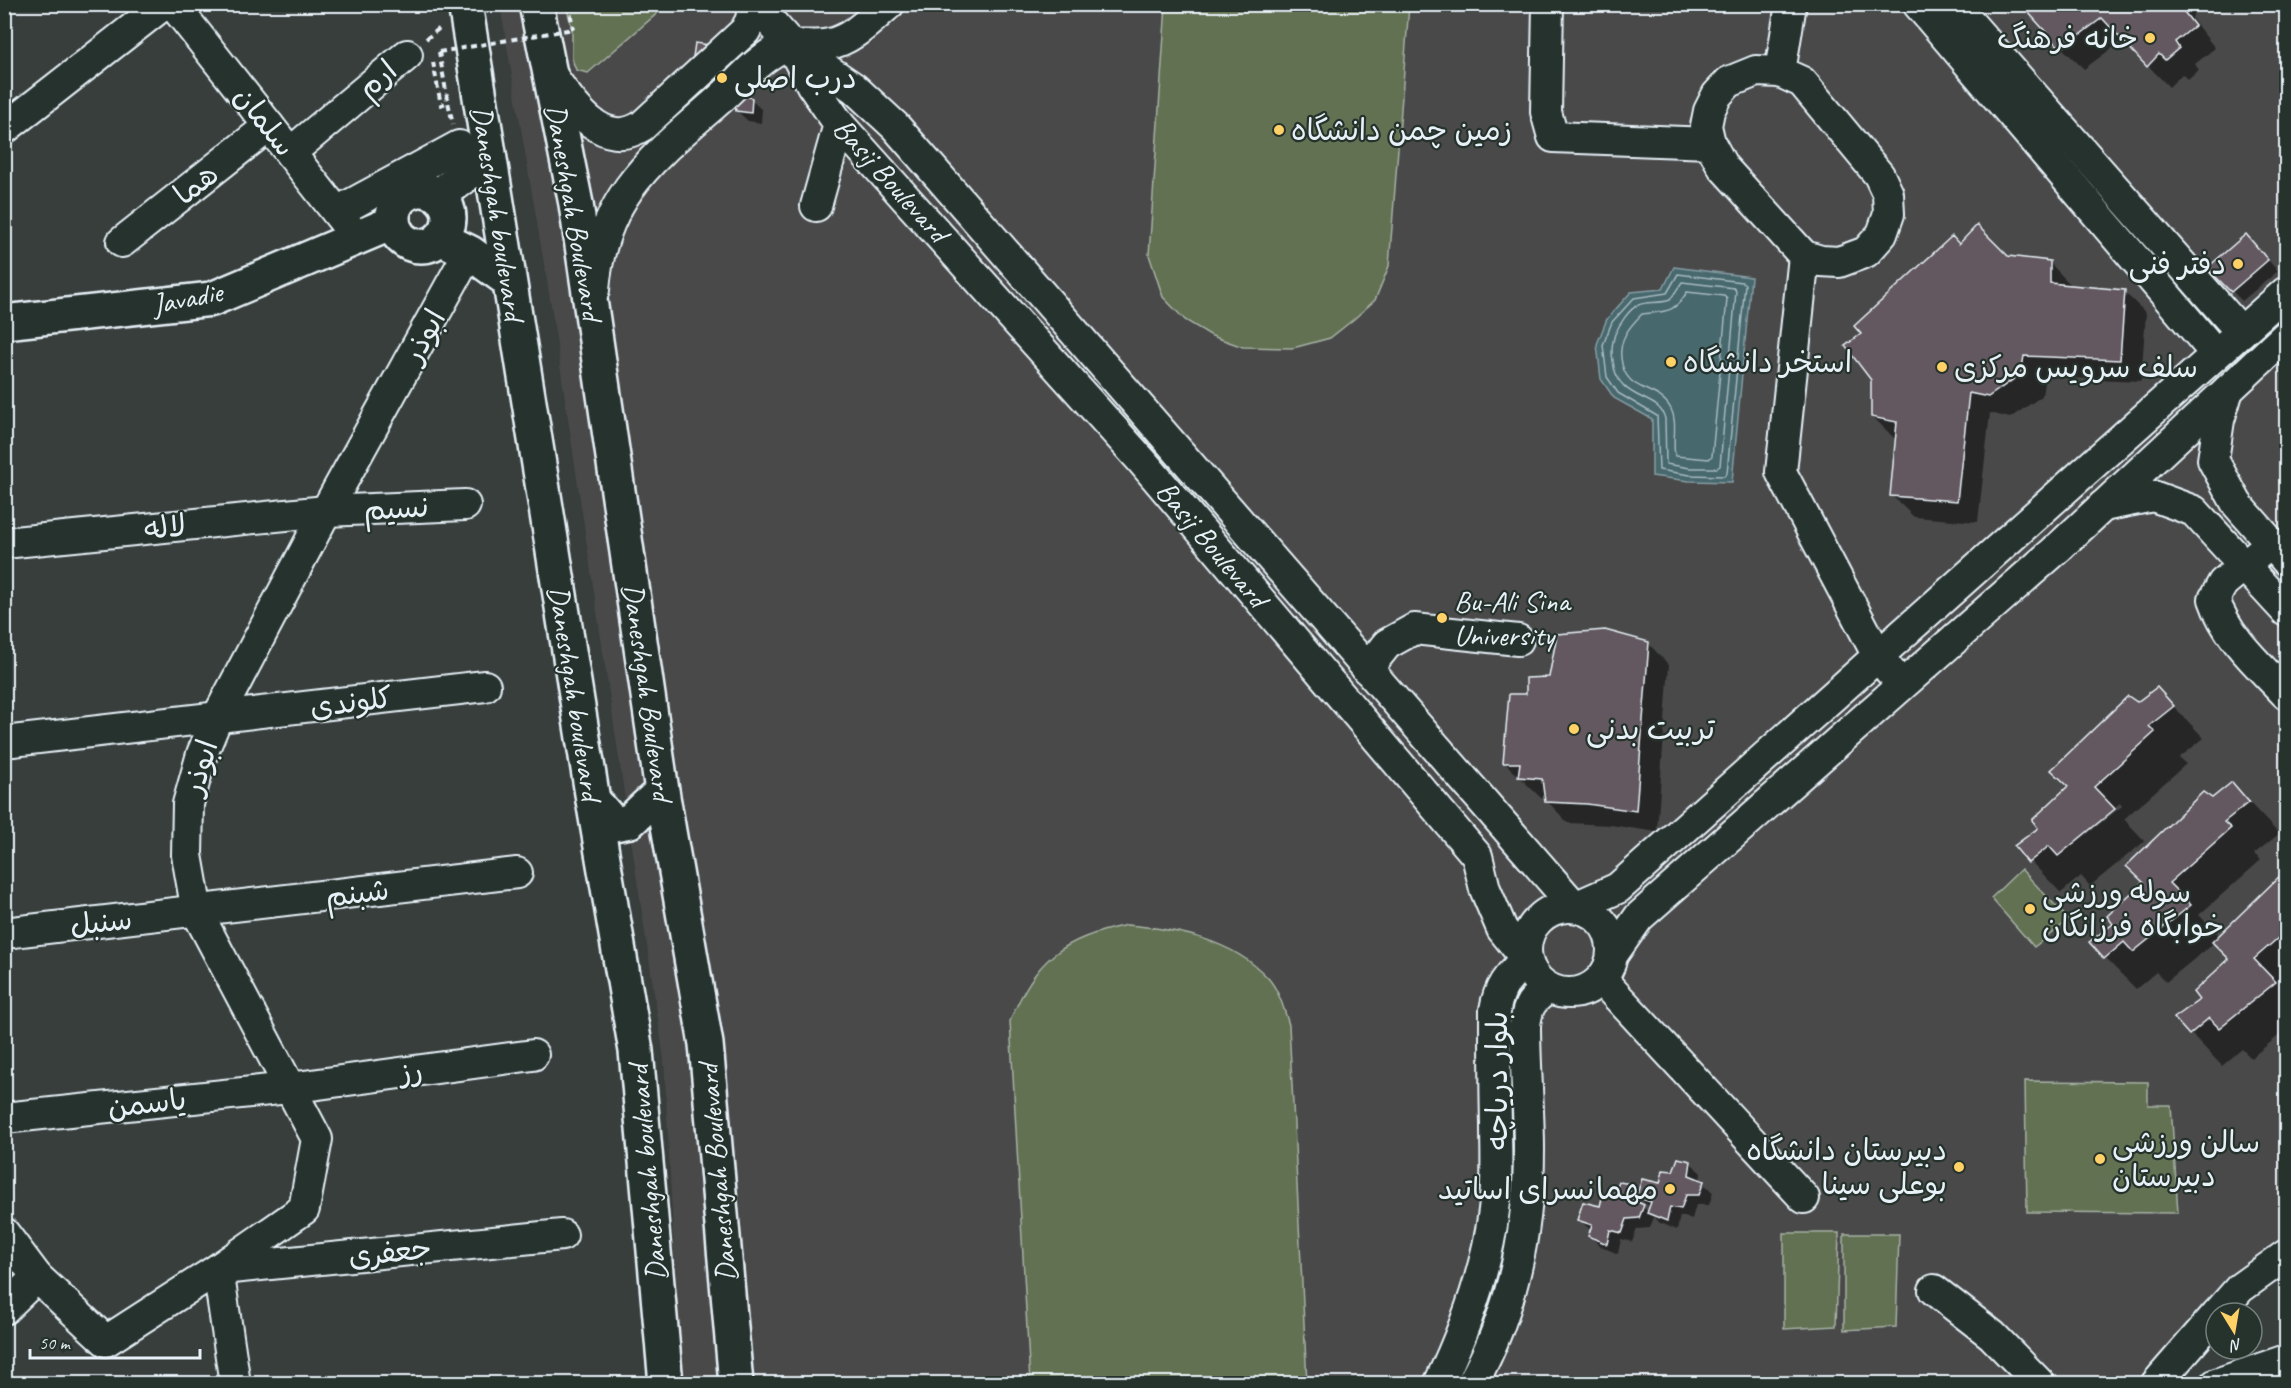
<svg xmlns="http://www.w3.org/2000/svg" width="2291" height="1388" viewBox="0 0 2291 1388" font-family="Caveat,'Playpen Sans Arabic',sans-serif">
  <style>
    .built { fill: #48494a }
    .green { fill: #637152; stroke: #a6b1a5; stroke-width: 1.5 }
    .water { fill: #46676d; stroke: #879ea5; stroke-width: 1.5 }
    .shadow { fill: #0007; fill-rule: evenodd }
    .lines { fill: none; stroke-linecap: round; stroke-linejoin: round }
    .shore { stroke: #a7bac0; stroke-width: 1.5 }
    .building { fill: #63595e; stroke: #e8f1f8; stroke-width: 1.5 }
    .minor-casing { stroke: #e8f1f8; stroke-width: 34 }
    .major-casing { stroke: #e8f1f8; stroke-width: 38 }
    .highway-casing { stroke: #e8f1f8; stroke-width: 38 }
    .path { stroke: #e8f1f8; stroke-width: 4; stroke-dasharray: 6 4.5; stroke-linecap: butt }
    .minor { stroke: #26332d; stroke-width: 30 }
    .major { stroke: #26332d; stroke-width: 33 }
    .highway { stroke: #26332d; stroke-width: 33 }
    .path-bridge { stroke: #e8f1f8; stroke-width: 4; stroke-dasharray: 6 4.5; stroke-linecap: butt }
    .poi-dot { fill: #ffd166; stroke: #26332d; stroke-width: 2 }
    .labels { text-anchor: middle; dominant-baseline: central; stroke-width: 4.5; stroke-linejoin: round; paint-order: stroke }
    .poi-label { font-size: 30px; fill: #e8f1f8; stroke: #26332d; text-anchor: start }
    .street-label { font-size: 30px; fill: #e8f1f8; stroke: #26332d }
  </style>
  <rect width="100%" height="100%" fill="#383e3c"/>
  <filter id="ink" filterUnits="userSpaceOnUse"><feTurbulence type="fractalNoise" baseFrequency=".0167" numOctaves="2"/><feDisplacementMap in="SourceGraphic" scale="12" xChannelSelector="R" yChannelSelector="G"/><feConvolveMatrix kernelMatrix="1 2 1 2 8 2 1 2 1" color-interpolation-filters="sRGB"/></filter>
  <g filter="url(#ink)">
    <polygon class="built" points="500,5 2286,5 2286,1239 2235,1285 2133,1383 681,1383 664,1059 551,305"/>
    <g class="green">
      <polygon points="566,5 566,4 662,5 661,10 588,73 576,70 572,59 572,29"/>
      <polygon points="1166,5 1409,5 1389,266 1375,300 1354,319 1330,338 1293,348 1243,347 1212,336 1185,320 1163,297 1149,255"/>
      <polygon points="2021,869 2069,920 2034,947 1991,898"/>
      <path d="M1127 925C1176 929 1232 939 1268 978 1279 990 1284 1009 1289 1025L1307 1383H1030L1010 1021C1036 959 1061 939 1127 925Z"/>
      <polygon points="2025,1081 2148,1082 2148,1105 2171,1105 2178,1213 2027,1212"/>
      <polygon points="1784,1233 1839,1233 1836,1326 1784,1329"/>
      <polygon points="1844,1234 1899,1234 1896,1327 1844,1330"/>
    </g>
    <polygon class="water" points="1674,267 1751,277 1732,482 1689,481 1652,476 1652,419 1614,398 1601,379 1597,344 1607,319 1631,292 1663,289"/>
    <g class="shadow">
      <polygon points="2040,4 2198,4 2195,7 2192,19 2215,48 2195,64 2199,70 2188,80 2182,74 2169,87 2123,40 2084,69 2062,48"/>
      <polygon points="720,67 744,98 751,100 762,110 761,123 748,121 737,111"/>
      <polygon points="2246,236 2278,271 2242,301 2209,268"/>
      <polygon points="1959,246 2008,257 2049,262 2070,284 2070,287 2124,292 2146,313 2141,381 2045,377 2042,396 2010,418 1990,413 1978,522 1914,517 1892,496 1897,438 1894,438 1872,416 1873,380 1863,334"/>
      <polygon points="1648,643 1669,665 1657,832 1610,825 1568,823 1547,801 1546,798 1541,798 1504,762 1527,695 1550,679"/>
      <path d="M2157 689 2204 738 2179 758 2186 764 2124 819 2145 841 2090 886 2081 876 2061 893 2016 846 2040 828 2070 787 2137 704ZM2120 803 2122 806 2073 845 2072 844Z"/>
      <polygon points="2232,784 2279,834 2254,854 2261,860 2199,915 2220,936 2286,873 2286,990 2285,992 2286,993 2286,1030 2251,1058 2242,1049 2222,1066 2177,1019 2201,1000 2230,959 2214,943 2166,982 2156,972 2136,989 2105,958 2115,924 2145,883 2212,800"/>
      <path d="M1690 1162 1701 1173 1700 1181 1713 1193 1709 1205H1696L1692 1219 1680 1216 1677 1230 1660 1223 1654 1217 1650 1228 1637 1229 1632 1242 1621 1239 1618 1254 1600 1246 1590 1236 1592 1231 1579 1220 1601 1207 1631 1185 1639 1193 1661 1184ZM1641 1200 1651 1208 1649 1212 1640 1205Z"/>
    </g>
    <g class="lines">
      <g class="shore">
        <polygon points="1678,274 1742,282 1745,284 1727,473 1724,476 1690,475 1659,470 1657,416 1618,393 1607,377 1603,345 1612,322 1634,298 1667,293"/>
        <path d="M1682 282 1734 288 1736 291 1720 466 1717 468H1690L1666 464 1665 419C1660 393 1617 403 1613 361 1611 350 1612 344 1615 334 1619 325 1629 309 1638 305 1647 301 1660 304 1670 300Z"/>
        <path d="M1687 292 1724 296 1727 299 1712 456 1709 459 1675 456C1672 441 1678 422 1671 409 1658 384 1625 395 1621 358 1619 339 1629 327 1642 314 1665 311 1674 314 1687 292Z"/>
      </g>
    </g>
    <g class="building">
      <polygon points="2037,4 2178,4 2195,26 2175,42 2179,48 2165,60 2159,54 2147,67 2102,18 2061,49 2028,12"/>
      <polygon points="695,43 709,45 710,55 742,95 752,98 751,113 736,111 734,100 700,60 693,57"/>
      <polygon points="1977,225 2008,256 2050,261 2050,283 2125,290 2120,360 2024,356 2021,374 1988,397 1969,393 1957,501 1890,496 1897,422 1871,417 1871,380 1845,346 1861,334 1854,326 1952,236 1959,244"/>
      <polygon points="2246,234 2268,260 2231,292 2207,268"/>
      <polygon points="1605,630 1649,642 1636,811 1587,804 1545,802 1542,779 1518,777 1520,763 1503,763 1509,694 1526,694 1526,678 1549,677 1557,634"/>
      <polygon points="2157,687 2174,706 2149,726 2155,732 2094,787 2115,809 2058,856 2049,846 2028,863 2014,846 2038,828 2032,820 2068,786 2051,770 2128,696 2137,702"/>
      <polygon points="2232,782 2249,802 2224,822 2231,828 2169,883 2191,905 2133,952 2124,942 2104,959 2089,942 2113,924 2107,916 2143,882 2126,866 2203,792 2212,798"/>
      <polygon points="2286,870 2286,931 2254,959 2276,982 2219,1028 2209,1018 2189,1035 2174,1018 2199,1000 2193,992 2229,959 2212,942"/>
      <polygon points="1678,1158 1691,1161 1689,1175 1704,1181 1699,1195 1686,1195 1681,1209 1670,1207 1667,1221 1647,1213 1651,1202 1636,1197 1642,1179 1660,1183 1663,1170 1673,1171"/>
      <polygon points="1619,1182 1632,1184 1629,1198 1644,1205 1639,1218 1627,1219 1622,1233 1610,1230 1607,1244 1588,1236 1592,1225 1577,1220 1583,1202 1600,1206 1603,1194 1614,1194"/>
    </g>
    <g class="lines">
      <g class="minor-casing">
        <g id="minor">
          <polyline points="173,4 357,238"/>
          <path d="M755 4 791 45 812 85 839 124 1142 461 1477 856 1485 889 1502 929 1526 959C1509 976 1499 985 1495 1010 1495 1048 1495 1086 1496 1124 1496 1153 1498 1182 1494 1210 1487 1271 1465 1329 1439 1384"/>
          <polyline points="1548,4 1546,112 1553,137 1710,143"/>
          <polyline points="1918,4 2216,354"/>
          <polyline points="1953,4 2241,332"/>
          <polyline points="791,45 854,88 895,126 1575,907 1618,888 2286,292"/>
          <polygon points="1756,71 1780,72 1802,82 1879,175 1888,194 1889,214 1882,234 1866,252 1839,262 1821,261 1804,256 1723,167 1710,143 1706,126 1709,111 1717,95 1729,82"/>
          <polyline points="1780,72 1791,4"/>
          <path d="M550 73C570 101 601 152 642 126L745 31 751 20 753 4"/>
          <polyline points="4,129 164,4"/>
          <polyline points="290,153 407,55"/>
          <polyline points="816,206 839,124"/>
          <polyline points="337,212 459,146"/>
          <polyline points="122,242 269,126"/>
          <polyline points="1804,256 1781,472 1878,656 1890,671"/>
          <path d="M594 290C601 195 653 158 720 99 738 83 757 60 779 49 795 42 812 48 829 44 852 40 871 19 889 4"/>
          <polyline points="2228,390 2219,420 2213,460 2237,504 2286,560"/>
          <polyline points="2103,506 2153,496 2194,511 2286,611"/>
          <polyline points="4,543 326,511 465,505"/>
          <path d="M2271 543 2223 583 2214 599C2227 638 2259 665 2286 694"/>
          <polyline points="1367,669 1387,644 1414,629 1518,640"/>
          <polyline points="4,742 485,686"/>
          <circle cx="1569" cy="950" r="43"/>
          <polyline points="4,933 517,873"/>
          <polyline points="1613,954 1639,917 2058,548 2286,336"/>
          <polyline points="1602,980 1804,1198"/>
          <polyline points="4,1118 289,1088 533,1055"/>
          <polyline points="4,1233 37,1277 106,1341 218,1269 304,1209 317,1139 197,912 187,855 188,804 202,754 217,718 326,511 469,252"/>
          <polyline points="218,1269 235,1384"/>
          <polyline points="221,1269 562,1235"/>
          <polyline points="1934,1290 1992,1335 2040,1384"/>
          <polyline points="4,1309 37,1277"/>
          <polyline points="2218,1313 2240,1288 2286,1255"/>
          <path d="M1472 1384C1512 1312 1529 1231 1529 1150 1529 1108 1525 1067 1525 1025 1528 1004 1531 1001 1548 988"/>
          <polyline points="2156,1384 2216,1315"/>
          <polyline points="2216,1384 2286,1360"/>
        </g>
      </g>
      <g class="major-casing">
        <g id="major">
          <circle cx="421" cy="218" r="28"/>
          <polyline points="438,196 467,174 488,150"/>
          <polyline points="440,238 469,252 508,280"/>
          <polyline points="4,322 212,299 392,223"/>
        </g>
      </g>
      <g class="highway-casing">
        <g id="highway">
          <polyline points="465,4 593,800 636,1051 666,1384"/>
          <polyline points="536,4 576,204 662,791 706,1044 736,1384"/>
          <polyline points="593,800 614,824 630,821 662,791"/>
        </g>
      </g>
      <g class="path">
        <polyline points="569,4 573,29"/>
        <polyline points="426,39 441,27"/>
        <polyline points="439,52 448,102"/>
        <polyline points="433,62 441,105 448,102 453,124"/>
      </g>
      <use href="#minor" class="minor"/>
      <use href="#major" class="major"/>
      <use href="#highway" class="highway"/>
      <polyline class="path-bridge" points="439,52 573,29"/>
    </g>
  </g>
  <g class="poi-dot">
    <circle cx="2150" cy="38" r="6"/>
    <circle cx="722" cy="78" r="6"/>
    <circle cx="1279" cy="130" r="6"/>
    <circle cx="2238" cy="264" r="6"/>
    <circle cx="1671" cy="362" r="6"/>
    <circle cx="1942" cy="367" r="6"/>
    <circle cx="1442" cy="618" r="6"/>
    <circle cx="1574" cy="729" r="6"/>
    <circle cx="2030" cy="909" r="6"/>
    <circle cx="2100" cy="1159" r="6"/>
    <circle cx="1959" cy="1167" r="6"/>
    <circle cx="1670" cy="1189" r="6"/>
  </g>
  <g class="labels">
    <g class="poi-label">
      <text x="2138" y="38" text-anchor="end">خانه فرهنگ</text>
      <text x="734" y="78">درب اصلی</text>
      <text x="1291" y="130">زمین چمن دانشگاه</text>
      <text x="2226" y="264" text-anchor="end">دفتر فنی</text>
      <text x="1683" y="362">استخر دانشگاه</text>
      <text x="1954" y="367">سلف سرویس مرکزی</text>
      <text x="1454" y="601">Bu-Ali Sina<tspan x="1454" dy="34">University</tspan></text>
      <text x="1586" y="729">تربیت بدنی</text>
      <text x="2042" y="892">سوله ورزشی<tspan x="2042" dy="34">خوابگاه فرزانگان</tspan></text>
      <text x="2112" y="1142">سالن ورزشی<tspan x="2112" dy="34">دبیرستان</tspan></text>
      <text x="1947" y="1150" text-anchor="end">دبیرستان دانشگاه<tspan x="1947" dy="34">بوعلی سینا</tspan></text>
      <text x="1658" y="1189" text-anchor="end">مهمانسرای اساتید</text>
    </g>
    <g class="street-label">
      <text transform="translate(377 79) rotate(-40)">ارم</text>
      <text transform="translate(265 121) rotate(52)">سلمان</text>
      <text transform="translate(891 180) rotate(48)">Basij Boulevard</text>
      <text transform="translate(196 184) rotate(-38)">هما</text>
      <text transform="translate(574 212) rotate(80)">Daneshgah Boulevard</text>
      <text transform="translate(498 213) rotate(81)">Daneshgah boulevard</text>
      <text transform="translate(187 298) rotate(-11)">Javadie</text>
      <text transform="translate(424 336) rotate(-61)">ابوذر</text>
      <text transform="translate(396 508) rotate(-3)">نسیم</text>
      <text transform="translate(165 527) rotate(-6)">لاله</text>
      <text transform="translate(1212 544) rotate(50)">Basij Boulevard</text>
      <text transform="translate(648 692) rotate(82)">Daneshgah Boulevard</text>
      <text transform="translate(575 693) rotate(81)">Daneshgah boulevard</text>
      <text transform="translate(351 702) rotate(-7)">کلوندی</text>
      <text transform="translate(200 767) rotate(-72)">ابوذر</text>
      <text transform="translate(357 893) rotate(-7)">شبنم</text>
      <text transform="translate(101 922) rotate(-6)">سنبل</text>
      <text transform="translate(411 1071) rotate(-8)">رز</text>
      <text transform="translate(1497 1081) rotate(-90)">بلوار دریاچه</text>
      <text transform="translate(147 1103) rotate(-6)">یاسمن</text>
      <text transform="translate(647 1173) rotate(-95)">Daneshgah boulevard</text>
      <text transform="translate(717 1173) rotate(-95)">Daneshgah Boulevard</text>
      <text transform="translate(390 1252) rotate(-6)">جعفری</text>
    </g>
  </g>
  <rect width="2291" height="1388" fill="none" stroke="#26332d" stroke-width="24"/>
  <rect x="12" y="12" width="2267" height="1364" fill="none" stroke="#e8f1f8" stroke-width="2" filter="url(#ink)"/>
  <g transform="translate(2234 1331) rotate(169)"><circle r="28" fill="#26332d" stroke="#747f7e" stroke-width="1.5"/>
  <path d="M0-4.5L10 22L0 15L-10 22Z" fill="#ffd166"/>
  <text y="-9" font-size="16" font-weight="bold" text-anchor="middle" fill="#e8f1f8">N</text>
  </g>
  <path d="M30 1349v9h170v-9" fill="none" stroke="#e8f1f8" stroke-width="3"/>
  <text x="39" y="1349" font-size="18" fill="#e8f1f8" stroke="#26332d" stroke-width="4.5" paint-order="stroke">50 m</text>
</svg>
